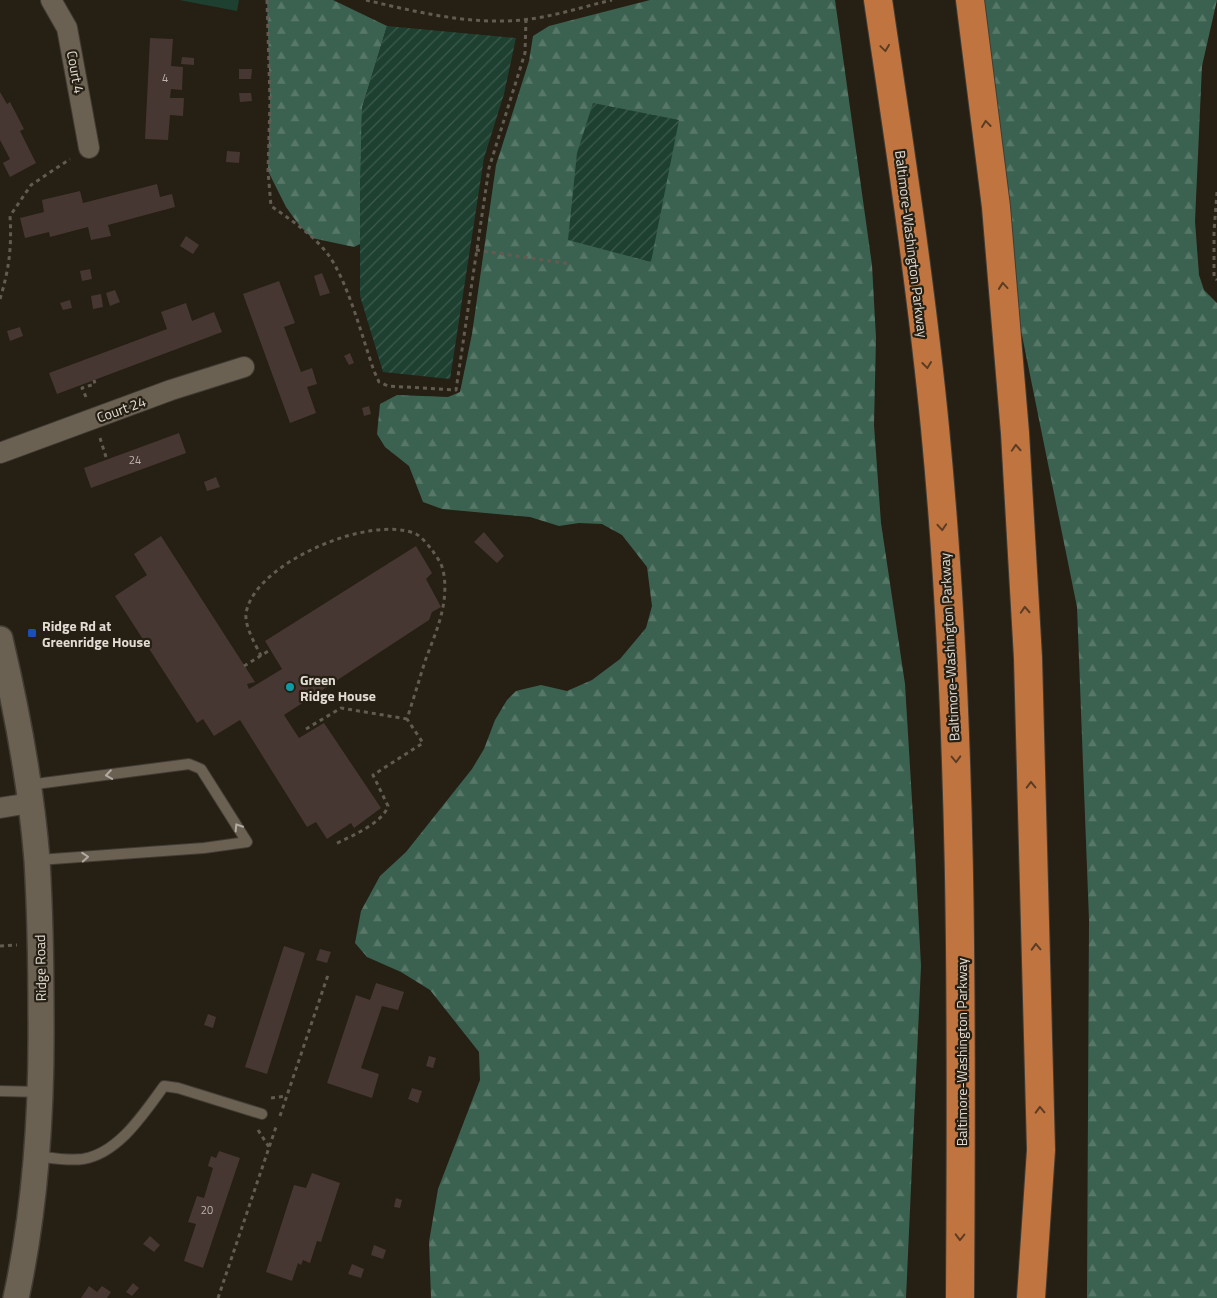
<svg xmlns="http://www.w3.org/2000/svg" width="1217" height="1298" viewBox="0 0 1217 1298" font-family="'Titillium Web',sans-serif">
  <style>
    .green { fill: #1d4031 }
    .forest { fill: url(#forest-firs) }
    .garden { fill: url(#garden-furrows) }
    .building { fill: #473732 }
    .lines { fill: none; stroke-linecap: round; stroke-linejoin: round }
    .service-casing { stroke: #423c34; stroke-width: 12 }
    .minor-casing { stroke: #423c34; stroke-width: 22 }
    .tertiary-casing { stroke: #423c34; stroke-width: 28 }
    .motorway-casing { stroke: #423c34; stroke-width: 30 }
    .path { stroke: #625b51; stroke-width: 3; stroke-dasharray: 4 4; stroke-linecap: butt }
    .service { stroke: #6a6153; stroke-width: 10 }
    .minor { stroke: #6a6153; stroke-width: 20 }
    .tertiary { stroke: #6a6153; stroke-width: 25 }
    .motorway { stroke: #c07541; stroke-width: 28 }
    .oneway { stroke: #5c3d23 }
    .oneway2 { stroke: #b2aba1 }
    .transit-dot { fill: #1a4fb4; stroke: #261f13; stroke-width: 2 }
    .culture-dot { fill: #0f9aa8; stroke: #261f13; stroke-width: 2 }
    .labels { text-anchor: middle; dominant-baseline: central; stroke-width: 4.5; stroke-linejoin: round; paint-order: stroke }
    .number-label { font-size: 11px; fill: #bbb3ac }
    .street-label { font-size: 14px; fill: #e2dcd5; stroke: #261f13 }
    .poi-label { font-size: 14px; font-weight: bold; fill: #e2dcd5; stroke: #261f13; text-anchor: start }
  </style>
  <defs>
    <pattern id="forest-firs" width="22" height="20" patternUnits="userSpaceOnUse" patternTransform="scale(1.25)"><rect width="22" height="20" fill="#3b6250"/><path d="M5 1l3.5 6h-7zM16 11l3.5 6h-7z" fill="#577868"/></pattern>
    <pattern id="garden-furrows" width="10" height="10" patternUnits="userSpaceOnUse" patternTransform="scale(1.25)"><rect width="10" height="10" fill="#1d4031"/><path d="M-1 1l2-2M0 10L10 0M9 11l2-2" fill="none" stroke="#3e5b4e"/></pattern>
  </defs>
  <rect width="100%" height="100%" fill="#261f13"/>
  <polygon class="green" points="179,0 239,0 237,11"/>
  <g class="forest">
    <polygon points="267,0 333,0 387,26 362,108 360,244 354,247 312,238 299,225 286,207 268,171 270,101"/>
    <polygon points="650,0 835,0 872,265 876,338 874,425 881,523 905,684 915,850 921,966 906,1298 431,1298 429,1242 438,1189 480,1080 479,1052 430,990 401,972 367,957 355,943 361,911 380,876 406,852 472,769 484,749 495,720 507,700 516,691 524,689 541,685 567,691 592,680 620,659 646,628 652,606 647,567 622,535 602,524 579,523 559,526 530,517 442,509 423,502 409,466 385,447 377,434 380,404 397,395 448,397 460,392 472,334 496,165 529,61 533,36 549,26"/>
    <polygon points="970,0 1217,0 1202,66 1195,221 1199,275 1204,290 1217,303 1217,1298 1087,1298 1089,920 1077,607 996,207"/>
  </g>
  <g class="garden">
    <polygon points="387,26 516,38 504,94 484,158 450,379 383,372 360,296 360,181 362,108"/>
    <polygon points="593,103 679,120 651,262 568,240 577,153"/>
  </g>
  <g class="building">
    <polygon points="150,38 173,39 171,66 183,67 182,90 171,89 170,98 184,98 183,116 170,115 168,140 145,139"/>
    <polygon points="182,57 194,58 194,65 181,64"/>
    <polygon points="239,69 252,69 251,79 239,79"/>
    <polygon points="0,92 7,104 10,102 24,129 20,131 36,163 10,177 3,163 10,159 0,140"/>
    <polygon points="239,93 251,93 252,101 240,102"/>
    <polygon points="227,151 240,152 239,163 226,162"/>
    <polygon points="157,184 160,197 172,194 175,207 108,225 111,236 91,240 88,227 50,237 49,232 25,238 20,218 44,212 42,200 80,191 83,203"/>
    <polygon points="186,236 199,245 193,254 180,246"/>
    <polygon points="90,269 92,279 82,281 80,271"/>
    <polygon points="322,273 330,293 320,296 314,276"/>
    <polygon points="279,281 295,323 284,327 301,372 312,368 317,384 307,387 316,413 290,423 243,294"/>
    <polygon points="115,290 120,302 110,306 106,293"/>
    <polygon points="101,294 103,307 93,309 91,296"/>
    <polygon points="70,300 72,308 63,310 60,303"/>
    <polygon points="186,303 192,321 214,312 222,332 57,394 49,373 167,329 161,312"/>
    <polygon points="20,327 23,336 10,341 7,331"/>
    <polygon points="350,353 354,363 349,365 344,356"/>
    <polygon points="369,406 371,414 364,416 362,408"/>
    <polygon points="179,433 186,453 91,488 84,468"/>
    <polygon points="216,477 220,487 207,491 204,482"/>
    <polygon points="484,532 504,556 497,563 474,542"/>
    <polygon points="161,536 255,682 247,684 249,689 282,669 265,641 416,546 432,573 426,579 441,607 432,612 429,620 284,715 299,738 324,723 381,808 373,814 354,828 351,823 327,839 316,822 307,827 240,720 214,736 203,719 197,723 115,596 147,575 134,554"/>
    <polygon points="284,946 305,953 267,1074 245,1067"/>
    <polygon points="320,949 331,952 327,963 316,960"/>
    <polygon points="376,983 404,992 398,1010 382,1006 361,1068 379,1074 372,1098 327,1083 356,995 370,1000"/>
    <polygon points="208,1014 216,1017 213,1028 204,1025"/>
    <polygon points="429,1056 436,1058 433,1068 426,1066"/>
    <polygon points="412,1088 422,1091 418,1103 408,1099"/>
    <polygon points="219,1151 240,1158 203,1268 184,1261 196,1224 188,1222 197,1196 204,1198 213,1168 208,1166 211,1156 216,1158"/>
    <polygon points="312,1173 340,1183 321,1242 317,1241 310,1263 303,1260 301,1265 298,1263 292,1281 266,1272 294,1185 306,1188"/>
    <polygon points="396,1198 402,1200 400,1208 394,1207"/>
    <polygon points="150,1236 160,1245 154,1252 143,1244"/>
    <polygon points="374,1245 386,1250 383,1259 371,1255"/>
    <polygon points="352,1264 364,1269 361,1278 348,1274"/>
    <polygon points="133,1283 139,1288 132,1296 126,1292"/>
    <polygon points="89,1286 97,1292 102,1286 111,1292 107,1298 81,1298"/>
  </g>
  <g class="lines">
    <g class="service-casing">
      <g id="service">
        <polyline points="28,785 189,764 201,769 247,842 204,848 38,860"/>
        <polyline points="0,1091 40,1092"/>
        <path d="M37 1156C52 1158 68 1161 83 1159 119 1153 144 1113 164 1086L178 1088 262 1114"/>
      </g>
    </g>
    <g class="minor-casing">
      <g id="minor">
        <polyline points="51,0 67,28 89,148"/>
        <polyline points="0,453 171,390 244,367"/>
        <polyline points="0,808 30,803"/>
      </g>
    </g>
    <g class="tertiary-casing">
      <path id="tertiary" d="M0 639C17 711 31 786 37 860 40 911 41 963 41 1015 42 1109 36 1206 16 1298"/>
    </g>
    <g class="motorway-casing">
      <g id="motorway">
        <path d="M878 0C899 142 921 285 935 428 963 717 962 1008 960 1298"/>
        <polyline points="970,0 996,207 1015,433 1028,658 1041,1150 1031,1298"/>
      </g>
    </g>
    <g class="path">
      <path d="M267 0 270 101 268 171 271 206C291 220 312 234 327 253 348 281 362 337 374 371L379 382 388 386 456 390 489 168 525 53 526 19"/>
      <path d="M366 0C416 12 470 25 522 20 552 17 582 7 612 0"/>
      <polyline points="1217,192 1214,232 1214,277 1217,280"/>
      <polyline points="476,250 571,264"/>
      <path d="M0 299C9 270 12 246 10 216L31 185 70 159"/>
      <polyline points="86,397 82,388 95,384 94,380"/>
      <polyline points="100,438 106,457"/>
      <path d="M261 656C255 643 242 623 247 609 260 561 371 514 416 534 422 537 428 545 432 550 436 556 441 562 443 570 450 602 436 632 425 661 419 681 413 700 407 719L423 743 373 775 388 806C383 823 350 837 335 844"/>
      <polyline points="244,666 270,650"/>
      <polyline points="306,729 341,708 407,719"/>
      <polyline points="0,946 17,945"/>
      <polyline points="271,1098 286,1096"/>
      <polyline points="280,1116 329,972"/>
      <polyline points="258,1130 269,1147"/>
      <polyline points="218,1298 277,1124"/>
    </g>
    <use href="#service" class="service"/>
    <use href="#minor" class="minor"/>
    <use href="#tertiary" class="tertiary"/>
    <use href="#motorway" class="motorway"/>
  </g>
  <defs><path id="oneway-chevron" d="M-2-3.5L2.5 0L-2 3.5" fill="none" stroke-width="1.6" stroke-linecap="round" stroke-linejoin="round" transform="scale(1.25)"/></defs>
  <g class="oneway">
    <use href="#oneway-chevron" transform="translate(885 48) rotate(82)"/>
    <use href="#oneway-chevron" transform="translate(986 124) rotate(-97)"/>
    <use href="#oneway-chevron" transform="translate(1003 286) rotate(-95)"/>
    <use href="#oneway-chevron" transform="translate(927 365) rotate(83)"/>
    <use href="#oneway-chevron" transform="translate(1016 448) rotate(-93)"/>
    <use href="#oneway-chevron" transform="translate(942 527) rotate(86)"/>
    <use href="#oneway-chevron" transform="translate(1025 610) rotate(-93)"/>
    <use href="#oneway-chevron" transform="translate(956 759) rotate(88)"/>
    <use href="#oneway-chevron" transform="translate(1031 785) rotate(-91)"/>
    <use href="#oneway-chevron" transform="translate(1036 947) rotate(-92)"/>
    <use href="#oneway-chevron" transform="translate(1040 1110) rotate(-92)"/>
    <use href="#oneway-chevron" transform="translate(960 1237) rotate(91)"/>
  </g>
  <g class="oneway2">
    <use href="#oneway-chevron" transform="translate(109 775) rotate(172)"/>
    <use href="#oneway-chevron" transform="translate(238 827) rotate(-122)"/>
    <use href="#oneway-chevron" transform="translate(85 857) rotate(-4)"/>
  </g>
  <rect class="transit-dot" x="27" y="628" width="10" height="10" rx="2.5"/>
  <circle class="culture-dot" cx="290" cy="687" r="5"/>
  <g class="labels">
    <g class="number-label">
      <text x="165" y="78">4</text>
      <text x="135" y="460">24</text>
      <text x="207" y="1210">20</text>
    </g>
    <g class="street-label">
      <text transform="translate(76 72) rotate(80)">Court 4</text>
      <text transform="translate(912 244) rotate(83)">Baltimore-Washington Parkway</text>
      <text transform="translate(121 409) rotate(-20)">Court 24</text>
      <text transform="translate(949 647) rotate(-93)">Baltimore-Washington Parkway</text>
      <text transform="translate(40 968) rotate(-91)">Ridge Road</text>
      <text transform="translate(961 1052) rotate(-90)">Baltimore-Washington Parkway</text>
    </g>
    <g class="poi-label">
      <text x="42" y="625">Ridge Rd at<tspan x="42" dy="16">Greenridge House</tspan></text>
      <text x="300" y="679">Green<tspan x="300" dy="16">Ridge House</tspan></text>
    </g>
  </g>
</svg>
